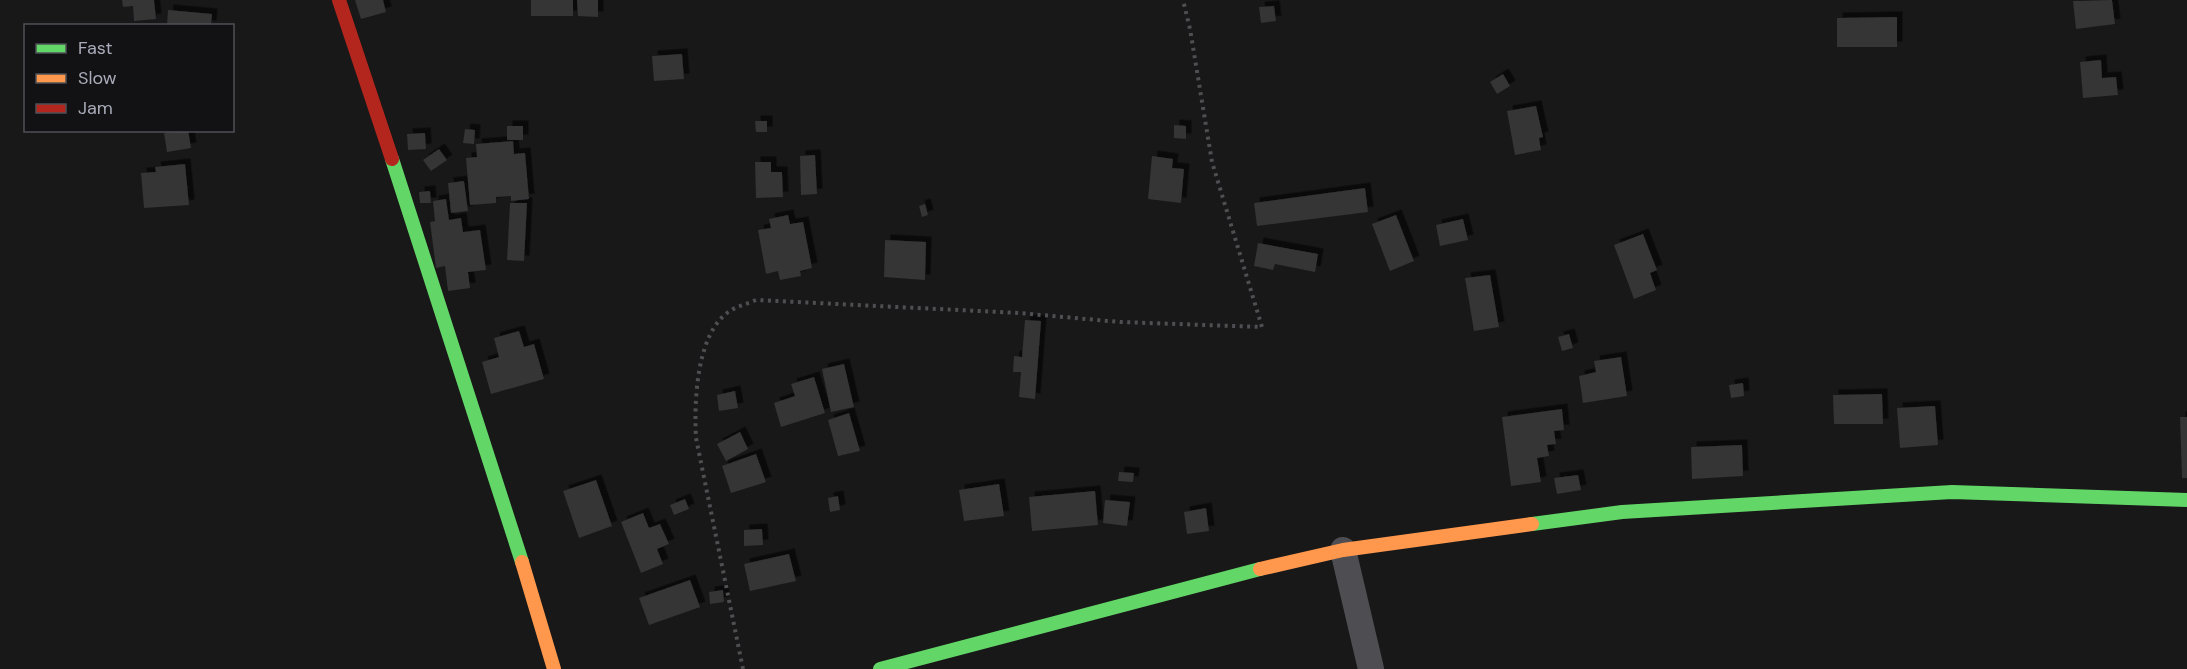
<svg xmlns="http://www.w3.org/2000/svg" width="2187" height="669" viewBox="0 0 2187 669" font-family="'DM Sans',sans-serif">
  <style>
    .building { fill: #343436; filter: url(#shadow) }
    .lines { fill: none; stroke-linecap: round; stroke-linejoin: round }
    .path { stroke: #4f4f53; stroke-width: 4; stroke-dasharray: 3 4.5; stroke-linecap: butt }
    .street { stroke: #4e4e52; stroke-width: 26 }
    .fast { stroke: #63d668; stroke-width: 14 }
    .slow { stroke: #ff974d; stroke-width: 14 }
    .jam { stroke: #b3261e; stroke-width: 14 }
  </style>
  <defs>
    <filter id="shadow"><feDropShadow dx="5.5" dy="-5.5" stdDeviation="0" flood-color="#0009"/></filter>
  </defs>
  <rect width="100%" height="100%" fill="#181818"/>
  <g class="building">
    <polygon points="122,0 154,0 156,19 134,21 133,6 123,7"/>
    <polygon points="355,0 383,0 386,12 361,19"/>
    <rect x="531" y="0" width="42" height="16"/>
    <polygon points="577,0 598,0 598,17 578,16"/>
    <polygon points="2112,0 2115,24 2076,29 2073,1"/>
    <polygon points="1274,6 1276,21 1261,23 1259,7"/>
    <polygon points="168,10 212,14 211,26 167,26"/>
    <polygon points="1897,17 1897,47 1837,47 1837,18"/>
    <polygon points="682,54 684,79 654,81 652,56"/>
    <polygon points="2101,60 2102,78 2116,77 2118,95 2083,98 2080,62"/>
    <polygon points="1503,74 1510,86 1497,94 1490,82"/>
    <polygon points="1536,106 1543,137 1539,138 1541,150 1515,155 1507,111"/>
    <polygon points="755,121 767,121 767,132 756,132"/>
    <polygon points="1174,125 1186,126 1186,139 1174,138"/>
    <rect x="507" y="126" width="16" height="14"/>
    <polygon points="465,129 475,130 474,144 463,143"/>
    <polygon points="188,130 191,148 167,152 164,133"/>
    <polygon points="425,133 426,149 408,150 407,134"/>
    <polygon points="513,141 514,154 525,153 529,199 511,201 511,196 496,197 496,203 470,205 466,158 477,157 476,144"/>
    <polygon points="439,149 447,160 431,171 423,160"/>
    <polygon points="815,155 817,194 801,195 800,156"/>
    <polygon points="1152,156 1173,159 1172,168 1184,169 1181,203 1148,199"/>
    <polygon points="755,162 771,162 771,172 782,172 783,197 756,198"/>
    <polygon points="185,164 189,205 144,208 141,173 156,172 155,167"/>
    <polygon points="464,181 468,211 451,213 448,183"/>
    <polygon points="1365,188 1368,212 1257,226 1254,203"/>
    <polygon points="430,191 431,203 420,203 419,192"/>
    <polygon points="446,199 449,220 461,218 463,232 480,230 486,270 468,272 470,288 448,291 445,266 436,268 430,222 435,221 433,201"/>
    <polygon points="510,203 527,203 524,261 507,260"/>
    <polygon points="925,204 928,215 922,217 919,206"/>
    <polygon points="788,215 790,224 803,222 812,268 800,271 801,276 780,280 778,271 766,274 758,230 771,228 769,219"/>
    <polygon points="1396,215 1414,261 1390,271 1372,224"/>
    <polygon points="1463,219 1468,240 1440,246 1436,225"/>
    <polygon points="1643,234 1657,270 1650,273 1656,290 1634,299 1614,245"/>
    <polygon points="885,240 926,242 925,280 884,277"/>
    <polygon points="1258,243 1318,254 1315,272 1275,264 1273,270 1254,266"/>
    <polygon points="1490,275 1499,327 1474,331 1465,278"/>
    <polygon points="1025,320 1041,321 1035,399 1019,397 1021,372 1013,372 1014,356 1022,357"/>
    <polygon points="519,331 524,347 534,344 544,379 491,394 482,362 499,357 494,338"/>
    <polygon points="1569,334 1573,348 1562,351 1558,337"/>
    <polygon points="1621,357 1627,396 1583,403 1579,376 1596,372 1594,361"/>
    <polygon points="844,364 854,407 831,412 822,369"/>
    <polygon points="814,377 825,413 781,427 774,403 795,396 791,384"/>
    <polygon points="1743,383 1744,396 1731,398 1729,385"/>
    <polygon points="735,391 738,408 719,411 717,395"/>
    <polygon points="1882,394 1883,424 1834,424 1833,395"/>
    <polygon points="1935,406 1938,445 1900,448 1897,408"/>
    <polygon points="1562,409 1564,430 1554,431 1556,444 1547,445 1549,456 1537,458 1541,482 1511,486 1502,417"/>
    <polygon points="849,413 860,451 838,456 828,420"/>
    <polygon points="2180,417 2187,417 2187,478 2182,478"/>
    <polygon points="740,432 748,449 726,461 717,444"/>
    <polygon points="1742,445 1743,476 1692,479 1691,447"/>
    <polygon points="756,454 766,482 731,493 722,466"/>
    <polygon points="1119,472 1134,473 1133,482 1118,481"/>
    <polygon points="1578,475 1581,490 1557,494 1554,478"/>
    <polygon points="596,480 612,526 579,538 563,491"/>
    <polygon points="999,484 1004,516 964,521 959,490"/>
    <polygon points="1095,491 1098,525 1032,531 1029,497"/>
    <polygon points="838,496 840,510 830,512 828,498"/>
    <polygon points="685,499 689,509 674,515 670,505"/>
    <polygon points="1105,500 1130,502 1127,526 1103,523"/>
    <polygon points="1206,508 1209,531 1187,534 1184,512"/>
    <polygon points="643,513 649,528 660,524 669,544 657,549 663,564 641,573 621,522"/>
    <polygon points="762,529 763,545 744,546 744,530"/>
    <polygon points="789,554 796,581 750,591 744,564"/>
    <polygon points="690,580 700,607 649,625 639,598"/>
    <polygon points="723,590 724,602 710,604 709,592"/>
  </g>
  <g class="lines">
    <path class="path" d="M743 669 696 438C694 403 696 332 730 311 737 306 747 304 756 300L1019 313 1120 322 1262 327 1212 162 1190 29 1183 0"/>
    <polyline class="street" points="1343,550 1371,669"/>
    <g class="fast">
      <polyline points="392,159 522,562"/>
      <polyline points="1532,524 1622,512 1952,492 2187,500"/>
      <polyline points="880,669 1260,569"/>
    </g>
    <g class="slow">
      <polyline points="522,562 554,669"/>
      <polyline points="1260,569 1343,550 1532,524"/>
    </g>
    <polyline class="jam" points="339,0 392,159"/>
  </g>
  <rect x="24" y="24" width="210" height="108" fill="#121214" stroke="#4e5056" stroke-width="1.5"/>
  <rect x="36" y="44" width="30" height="9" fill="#63d668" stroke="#4e5056" stroke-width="1.5"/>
  <text x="78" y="54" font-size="18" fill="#a9acb9">Fast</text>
  <rect x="36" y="74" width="30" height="9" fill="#ff974d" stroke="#4e5056" stroke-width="1.5"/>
  <text x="78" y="84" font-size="18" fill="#a9acb9">Slow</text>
  <rect x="36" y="104" width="30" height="9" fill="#b3261e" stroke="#4e5056" stroke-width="1.5"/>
  <text x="78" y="114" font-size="18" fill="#a9acb9">Jam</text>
</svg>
